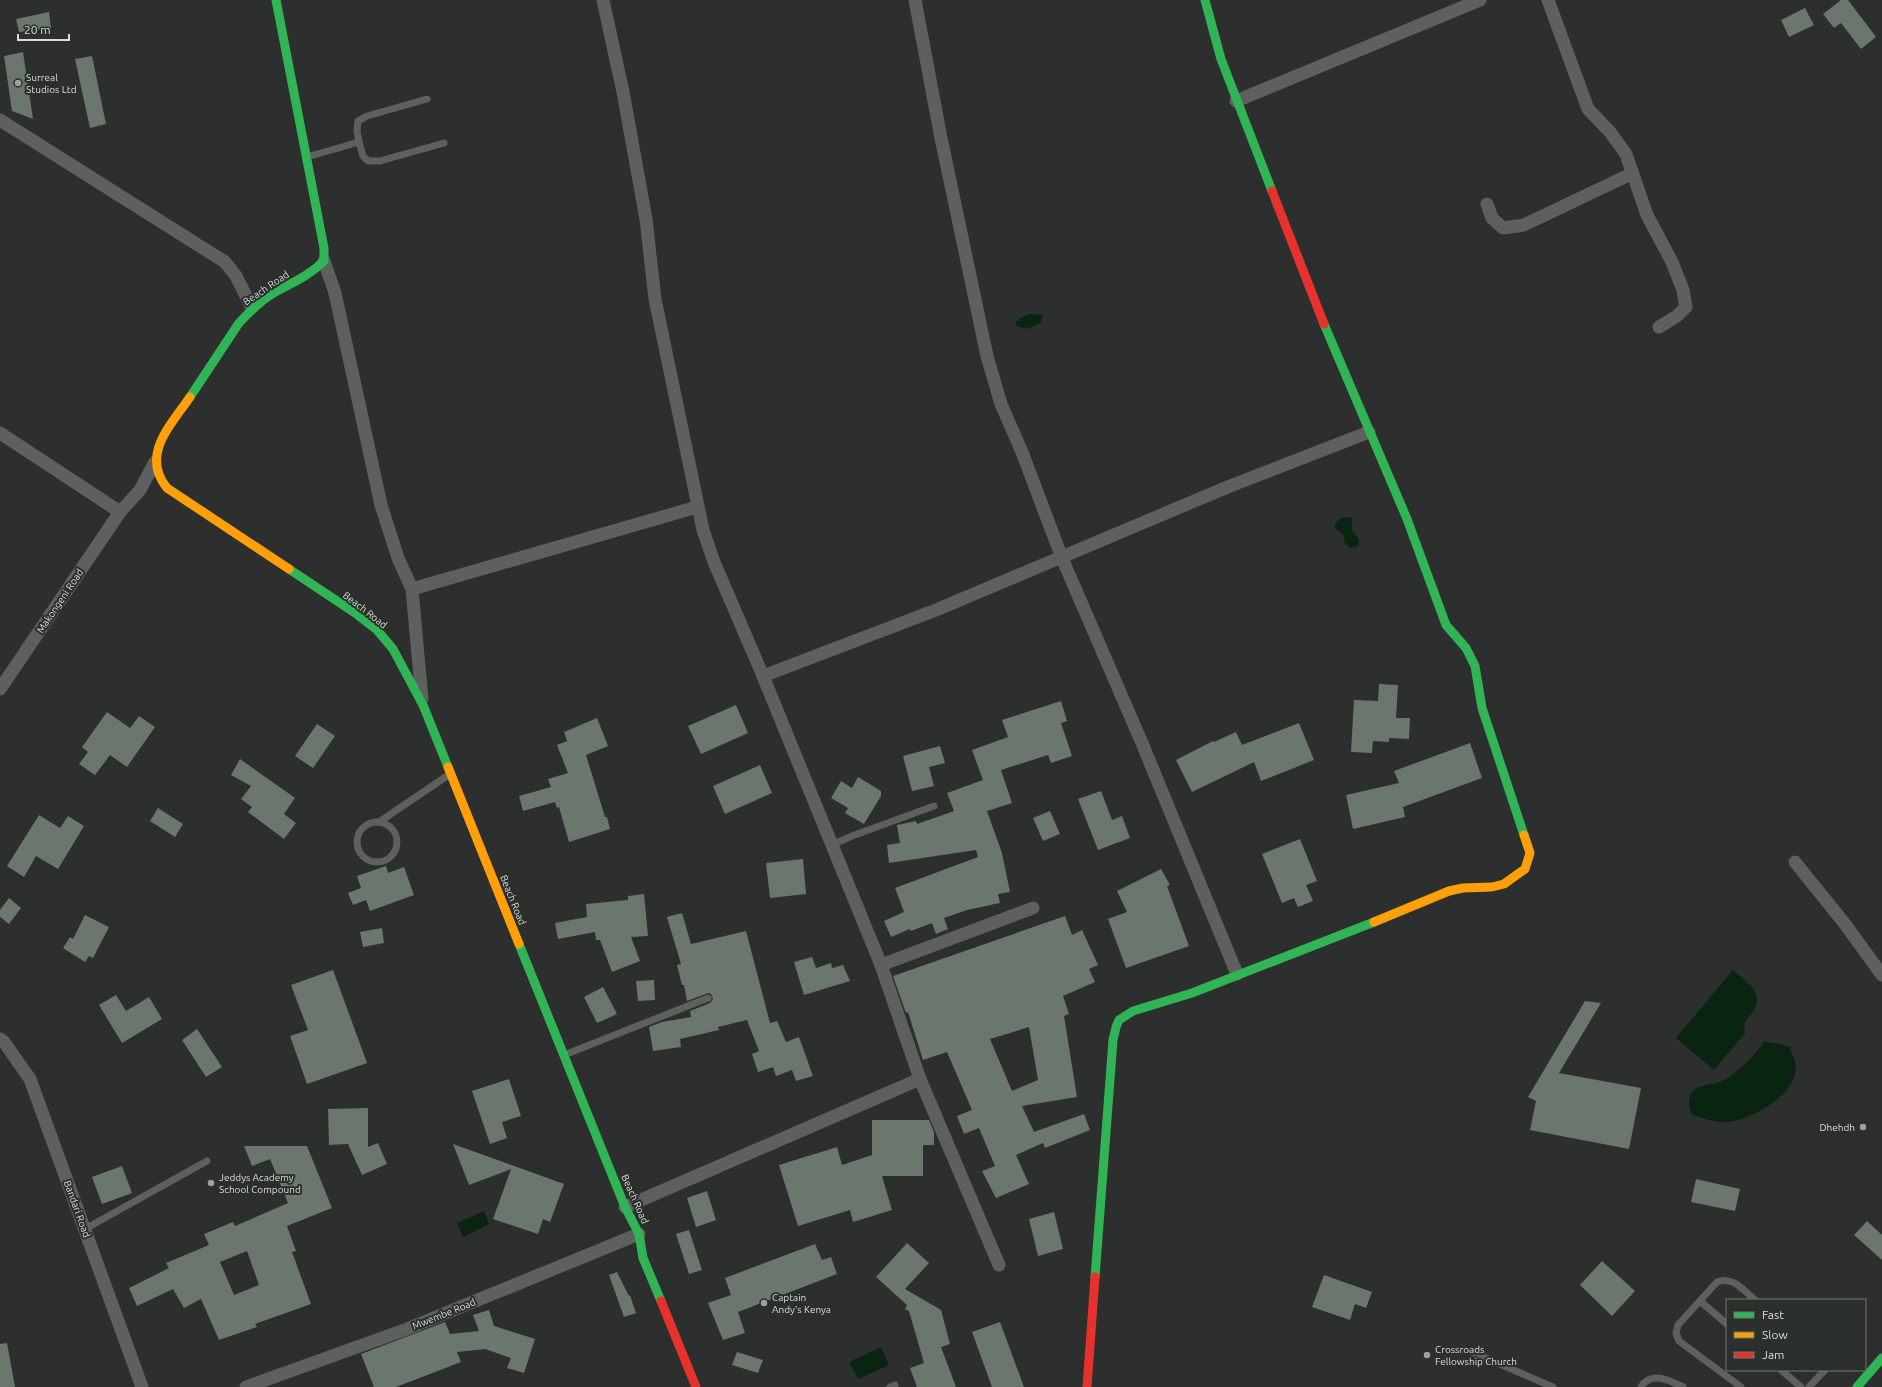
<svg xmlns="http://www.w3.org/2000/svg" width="1882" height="1387" viewBox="0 0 1882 1387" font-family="Ubuntu,sans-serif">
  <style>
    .water { fill: #092511 }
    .building { fill: #6b766d; fill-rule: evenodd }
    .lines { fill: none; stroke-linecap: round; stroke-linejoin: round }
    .lane { stroke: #5e605e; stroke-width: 7 }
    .street { stroke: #5e605e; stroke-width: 13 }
    .fast { stroke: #30b455; stroke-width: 9 }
    .slow { stroke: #ff9f0a; stroke-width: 9 }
    .jam { stroke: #e5322d; stroke-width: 9 }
    .poi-dot { fill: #9da09d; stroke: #2b302c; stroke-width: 1.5 }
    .labels { text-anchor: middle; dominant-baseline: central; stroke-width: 4; stroke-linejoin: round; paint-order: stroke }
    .poi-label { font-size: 10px; fill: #daddda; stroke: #2b302c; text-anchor: start }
    .street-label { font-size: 10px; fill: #daddda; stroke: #2b302c }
  </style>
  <rect width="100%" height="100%" fill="#2c2f2d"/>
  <g class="water">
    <polygon points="1030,314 1043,315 1041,323 1027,329 1016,326 1016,322 1020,318"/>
    <polygon points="1344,517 1352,518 1352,530 1359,540 1358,546 1351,548 1345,544 1344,536 1334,527 1338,520"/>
    <path d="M1733 970C1744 980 1764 992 1755 1008 1752 1014 1747 1018 1744 1024L1745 1033 1714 1070 1676 1038Z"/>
    <path d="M1764 1041 1791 1047 1790 1051C1815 1084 1754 1122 1724 1122 1713 1122 1702 1118 1691 1114 1689 1106 1687 1098 1693 1091 1700 1084 1713 1085 1722 1081 1735 1075 1757 1054 1764 1041Z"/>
    <polygon points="484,1211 489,1224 463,1237 457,1223"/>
    <polygon points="881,1347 889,1365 858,1379 849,1362"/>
  </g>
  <g class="building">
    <polygon points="1841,0 1848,0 1876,37 1861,49 1841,23 1834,28 1823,14"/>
    <polygon points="1805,8 1814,25 1789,37 1781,20"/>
    <polygon points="49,12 51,28 19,32 16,19"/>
    <polygon points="23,52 33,119 12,111 4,56"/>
    <polygon points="92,56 106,124 90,128 75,59"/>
    <polygon points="1379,684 1398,685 1396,718 1410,718 1409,739 1389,738 1389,742 1373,741 1372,753 1351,752 1354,700 1378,701"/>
    <polygon points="1061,701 1067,721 1061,723 1072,756 1051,763 1048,755 1001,770 1012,803 987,811 1002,853 1010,892 998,894 1000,903 967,910 944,918 948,929 936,934 932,923 911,931 910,929 891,937 884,921 904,912 895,888 978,857 976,850 889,863 887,845 900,843 897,825 916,821 917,824 954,811 947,793 983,780 972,750 1008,737 1002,720"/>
    <polygon points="736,705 748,733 701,754 688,726"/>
    <polygon points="107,712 130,728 139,716 155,727 127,767 110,755 95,775 79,764 88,752 82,747"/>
    <polygon points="597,718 608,746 586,755 605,817 607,817 610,829 569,842 559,807 557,808 555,802 523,811 519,796 551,787 548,779 568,773 557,745 567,741 564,732"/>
    <polygon points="1299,723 1314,760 1261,781 1254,762 1192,792 1176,760 1213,741 1214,742 1236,732 1242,745"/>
    <polygon points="317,724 335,736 313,768 295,756"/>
    <polygon points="1470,743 1482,778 1403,807 1405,817 1353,829 1346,795 1399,783 1394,771"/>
    <polygon points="940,746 945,763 929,767 934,786 912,791 903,756"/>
    <polygon points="240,759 295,798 284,814 296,823 284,839 248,812 252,807 241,799 251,786 231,775"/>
    <polygon points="760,765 772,793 725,814 713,786"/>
    <polygon points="858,777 881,791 881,796 864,824 845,813 848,808 831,798 841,781 852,788"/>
    <polygon points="1101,791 1112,820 1122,816 1130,838 1098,850 1078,799"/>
    <polygon points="158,808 183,824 175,837 150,821"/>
    <polygon points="1050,811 1060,834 1043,841 1033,818"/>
    <polygon points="39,815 60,828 68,816 84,826 58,869 36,856 24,877 7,866"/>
    <polygon points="1300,839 1317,881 1306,885 1313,901 1298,907 1294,898 1282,903 1262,854"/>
    <polygon points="803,859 806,894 770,898 766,863"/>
    <polygon points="386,866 388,873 404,867 414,895 370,911 366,900 353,905 348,893 361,888 357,876"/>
    <polygon points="1161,869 1170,885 1167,886 1189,946 1126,968 1108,919 1127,912 1117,891"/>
    <polygon points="644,894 648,936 631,937 640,961 612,972 600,940 596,940 595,932 558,939 555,923 587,917 586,904 628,900 628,896"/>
    <polygon points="9,898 21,908 9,924 0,917 0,910"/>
    <polygon points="682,913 691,944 746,931 770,1023 777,1021 786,1042 799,1037 813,1076 796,1081 792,1070 776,1076 773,1067 758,1072 752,1054 759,1051 747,1020 718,1027 719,1030 680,1039 681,1047 653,1051 649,1027 662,1022 691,1017 690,1011 710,1003 713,999 711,994 708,993 687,1001 684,985 682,985 677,965 681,964 667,917"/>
    <polygon points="85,915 109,927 93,958 89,956 85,962 63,948 70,937 73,939"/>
    <path d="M1065 916 1072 935 1082 930 1098 965 1089 969 1095 982 1063 996 1069 1014 1064 1016 1077 1097 1022 1106 1034 1132 1084 1114 1090 1130 1045 1148 1043 1143 1016 1155 1029 1184 996 1198 982 1171 995 1166 979 1128 964 1134 957 1116 972 1110 947 1052 923 1060 908 1012 906 1013 893 976ZM1029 1027 1038 1080 1012 1091 990 1039Z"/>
    <polygon points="382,928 384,943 363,947 360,932"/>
    <polygon points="812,957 816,968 831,963 832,968 843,965 850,981 804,995 794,962"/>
    <polygon points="333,970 367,1063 307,1084 290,1036 308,1030 291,985"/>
    <polygon points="654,980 655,1000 638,1001 636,981"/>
    <polygon points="603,987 617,1014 597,1023 584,997"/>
    <polygon points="116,995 126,1011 149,997 162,1019 122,1043 99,1005"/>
    <polygon points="1585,1001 1601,1003 1559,1073 1641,1088 1629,1149 1530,1130 1536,1101 1528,1097"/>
    <polygon points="197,1029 222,1067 206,1077 182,1040"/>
    <polygon points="509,1079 521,1116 502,1122 507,1138 490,1144 472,1091"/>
    <polygon points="368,1108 368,1147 378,1143 387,1164 362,1175 348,1144 329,1145 328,1109"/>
    <polygon points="872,1120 929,1120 934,1132 934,1145 923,1145 923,1176 882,1176 892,1210 853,1222 850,1210 798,1226 779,1165 837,1147 842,1165 872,1155"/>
    <polygon points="453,1144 564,1184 550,1222 543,1219 538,1234 493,1219 511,1169 469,1185"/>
    <path d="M244 1146H307L332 1208 287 1226 296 1251 292 1252 311 1304 255 1324 257 1327 219 1340 201 1299 184 1308 173 1289 137 1306 129 1288 169 1268 166 1263 209 1245 204 1234 233 1222 235 1226 288 1203 270 1159 252 1166ZM247 1251 259 1285 234 1295 220 1262Z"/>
    <polygon points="122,1166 132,1193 102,1204 92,1177"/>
    <polygon points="1696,1179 1740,1189 1735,1211 1691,1202"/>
    <polygon points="707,1191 716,1220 696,1227 687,1198"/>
    <polygon points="1054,1212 1063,1249 1038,1256 1029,1219"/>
    <polygon points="1867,1221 1882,1235 1882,1260 1854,1235"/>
    <polygon points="689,1230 702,1270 689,1274 676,1234"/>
    <polygon points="907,1243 929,1263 905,1289 941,1310 950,1344 941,1347 956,1387 917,1387 910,1368 924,1363 909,1311 905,1309 907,1305 876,1277"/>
    <polygon points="815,1244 822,1260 831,1257 837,1274 738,1312 745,1333 723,1340 708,1303 731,1295 725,1278"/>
    <polygon points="1602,1261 1635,1291 1612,1316 1580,1285"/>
    <polygon points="617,1272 629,1296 630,1295 636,1313 624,1317 609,1275"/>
    <polygon points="1324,1275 1372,1292 1366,1308 1355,1304 1350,1320 1312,1307"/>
    <polygon points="489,1310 494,1326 535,1339 524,1373 507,1368 511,1358 485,1349 457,1352 461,1362 396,1387 374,1387 361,1354 445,1322 450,1334 479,1331 473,1315"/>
    <polygon points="1000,1322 1024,1387 992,1387 972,1332"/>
    <polygon points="7,1343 15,1387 0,1387 0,1344"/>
    <polygon points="737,1352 763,1360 758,1373 732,1365"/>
  </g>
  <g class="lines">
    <g class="lane">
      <polyline points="359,142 363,156 368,161 380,161 444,143"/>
      <polyline points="307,157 359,142 357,131 358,121 367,116 427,99"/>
      <polyline points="379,822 450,774"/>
      <circle cx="377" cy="842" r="20"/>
      <polyline points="832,845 852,836 934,806"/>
      <polyline points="564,1055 708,998"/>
      <polyline points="85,1229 207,1161"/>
      <polyline points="1700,1301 1727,1324"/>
      <polyline points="1472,1352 1553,1387"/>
      <polyline points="1781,1370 1801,1387"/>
      <polyline points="890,1387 895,1385"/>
      <path d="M1641 1387C1651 1370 1671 1381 1683 1387"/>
      <path d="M1741 1387 1679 1341 1676 1333 1678 1325 1717 1282C1733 1276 1743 1290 1755 1300"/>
      <polyline points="1809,1387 1825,1370"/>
    </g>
    <g class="street">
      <polyline points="603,0 623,92 646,219 655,299 703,530 714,562 763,676 881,965 920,1079 999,1265"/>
      <polyline points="915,0 941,138 987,356 1001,404 1022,452 1062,558 1142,743 1237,974"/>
      <polyline points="1548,0 1588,109 1610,132 1626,154 1647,215 1672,262 1683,290 1686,307 1677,316 1659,327"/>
      <polyline points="1236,101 1480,0"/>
      <polyline points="0,120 225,262 236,276 252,308"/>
      <polyline points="1487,204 1492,218 1503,228 1524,225 1631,174"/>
      <polyline points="324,261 335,293 381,505 398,558 412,589 422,699"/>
      <polyline points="0,433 120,512"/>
      <polyline points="412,589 697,507"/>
      <polyline points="763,676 936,610 1230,486 1369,432"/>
      <polyline points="0,689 120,512 140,490 155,462"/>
      <polyline points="1795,862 1845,924 1882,975"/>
      <polyline points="881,965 1033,908"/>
      <polyline points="0,1039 4,1042 30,1079 142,1387"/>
      <polyline points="625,1207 920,1079"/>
      <polyline points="246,1387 407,1329 639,1234"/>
    </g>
    <g class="fast">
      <polyline points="1205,0 1221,59 1272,191"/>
      <polyline points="1324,324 1407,519 1446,625 1466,648 1475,666 1482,708 1524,835"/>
      <path d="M190 397 239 323C250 311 262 299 277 291 294 282 310 275 324 261V248L276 0"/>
      <polyline points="289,569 355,613 377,630 393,649 423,705 448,767"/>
      <polyline points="519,944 625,1207 639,1234 643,1258 661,1301"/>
      <polyline points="1095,1277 1113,1040 1116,1027 1119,1020 1133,1011 1192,993 1374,922"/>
      <polyline points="1857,1387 1882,1358"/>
    </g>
    <g class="slow">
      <path d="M190 397C171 425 140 455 167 488L289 569"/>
      <polyline points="448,767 519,944"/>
      <polyline points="1374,922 1449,891 1463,888 1492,887 1504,884 1525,869 1530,853 1524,835"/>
    </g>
    <g class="jam">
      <polyline points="1272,191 1324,324"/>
      <polyline points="661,1301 696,1387"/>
      <polyline points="1087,1387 1095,1277"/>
    </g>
  </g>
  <g class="poi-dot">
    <circle cx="18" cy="83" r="4"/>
    <circle cx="1863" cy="1127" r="4"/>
    <circle cx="211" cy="1183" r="4"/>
    <circle cx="764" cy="1303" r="4"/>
    <circle cx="1427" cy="1355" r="4"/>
  </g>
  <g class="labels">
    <g class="poi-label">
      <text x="26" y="77">Surreal<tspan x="26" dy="12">Studios Ltd</tspan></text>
      <text x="1855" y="1127" text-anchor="end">Dhehdh</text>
      <text x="219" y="1177">Jeddys Academy<tspan x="219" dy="12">School Compound</tspan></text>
      <text x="772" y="1297">Captain<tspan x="772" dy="12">Andy's Kenya</tspan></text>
      <text x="1435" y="1349">Crossroads<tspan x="1435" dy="12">Fellowship Church</tspan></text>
    </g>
    <g class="street-label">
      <text transform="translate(266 288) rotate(-34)">Beach Road</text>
      <text transform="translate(60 601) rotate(-56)">Makongeni Road</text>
      <text transform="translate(365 610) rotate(38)">Beach Road</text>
      <text transform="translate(513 900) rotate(68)">Beach Road</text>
      <text transform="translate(635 1199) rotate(66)">Beach Road</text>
      <text transform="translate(77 1209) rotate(70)">Bandari Road</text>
      <text transform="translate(444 1314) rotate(-22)">Mwembe Road</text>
    </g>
  </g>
  <rect x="1726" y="1299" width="140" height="72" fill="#2b302c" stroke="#717572"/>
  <rect x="1734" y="1312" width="20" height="6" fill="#30b455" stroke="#717572"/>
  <text x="1762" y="1319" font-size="12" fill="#daddda">Fast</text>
  <rect x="1734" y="1332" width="20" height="6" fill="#ff9f0a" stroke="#717572"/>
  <text x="1762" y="1339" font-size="12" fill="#daddda">Slow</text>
  <rect x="1734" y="1352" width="20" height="6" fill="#e5322d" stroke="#717572"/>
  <text x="1762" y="1359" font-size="12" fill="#daddda">Jam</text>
  <path d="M18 34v6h51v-6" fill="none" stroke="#daddda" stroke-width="2"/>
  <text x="24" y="34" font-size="12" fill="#daddda" stroke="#2b302c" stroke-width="3" paint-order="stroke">20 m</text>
</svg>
